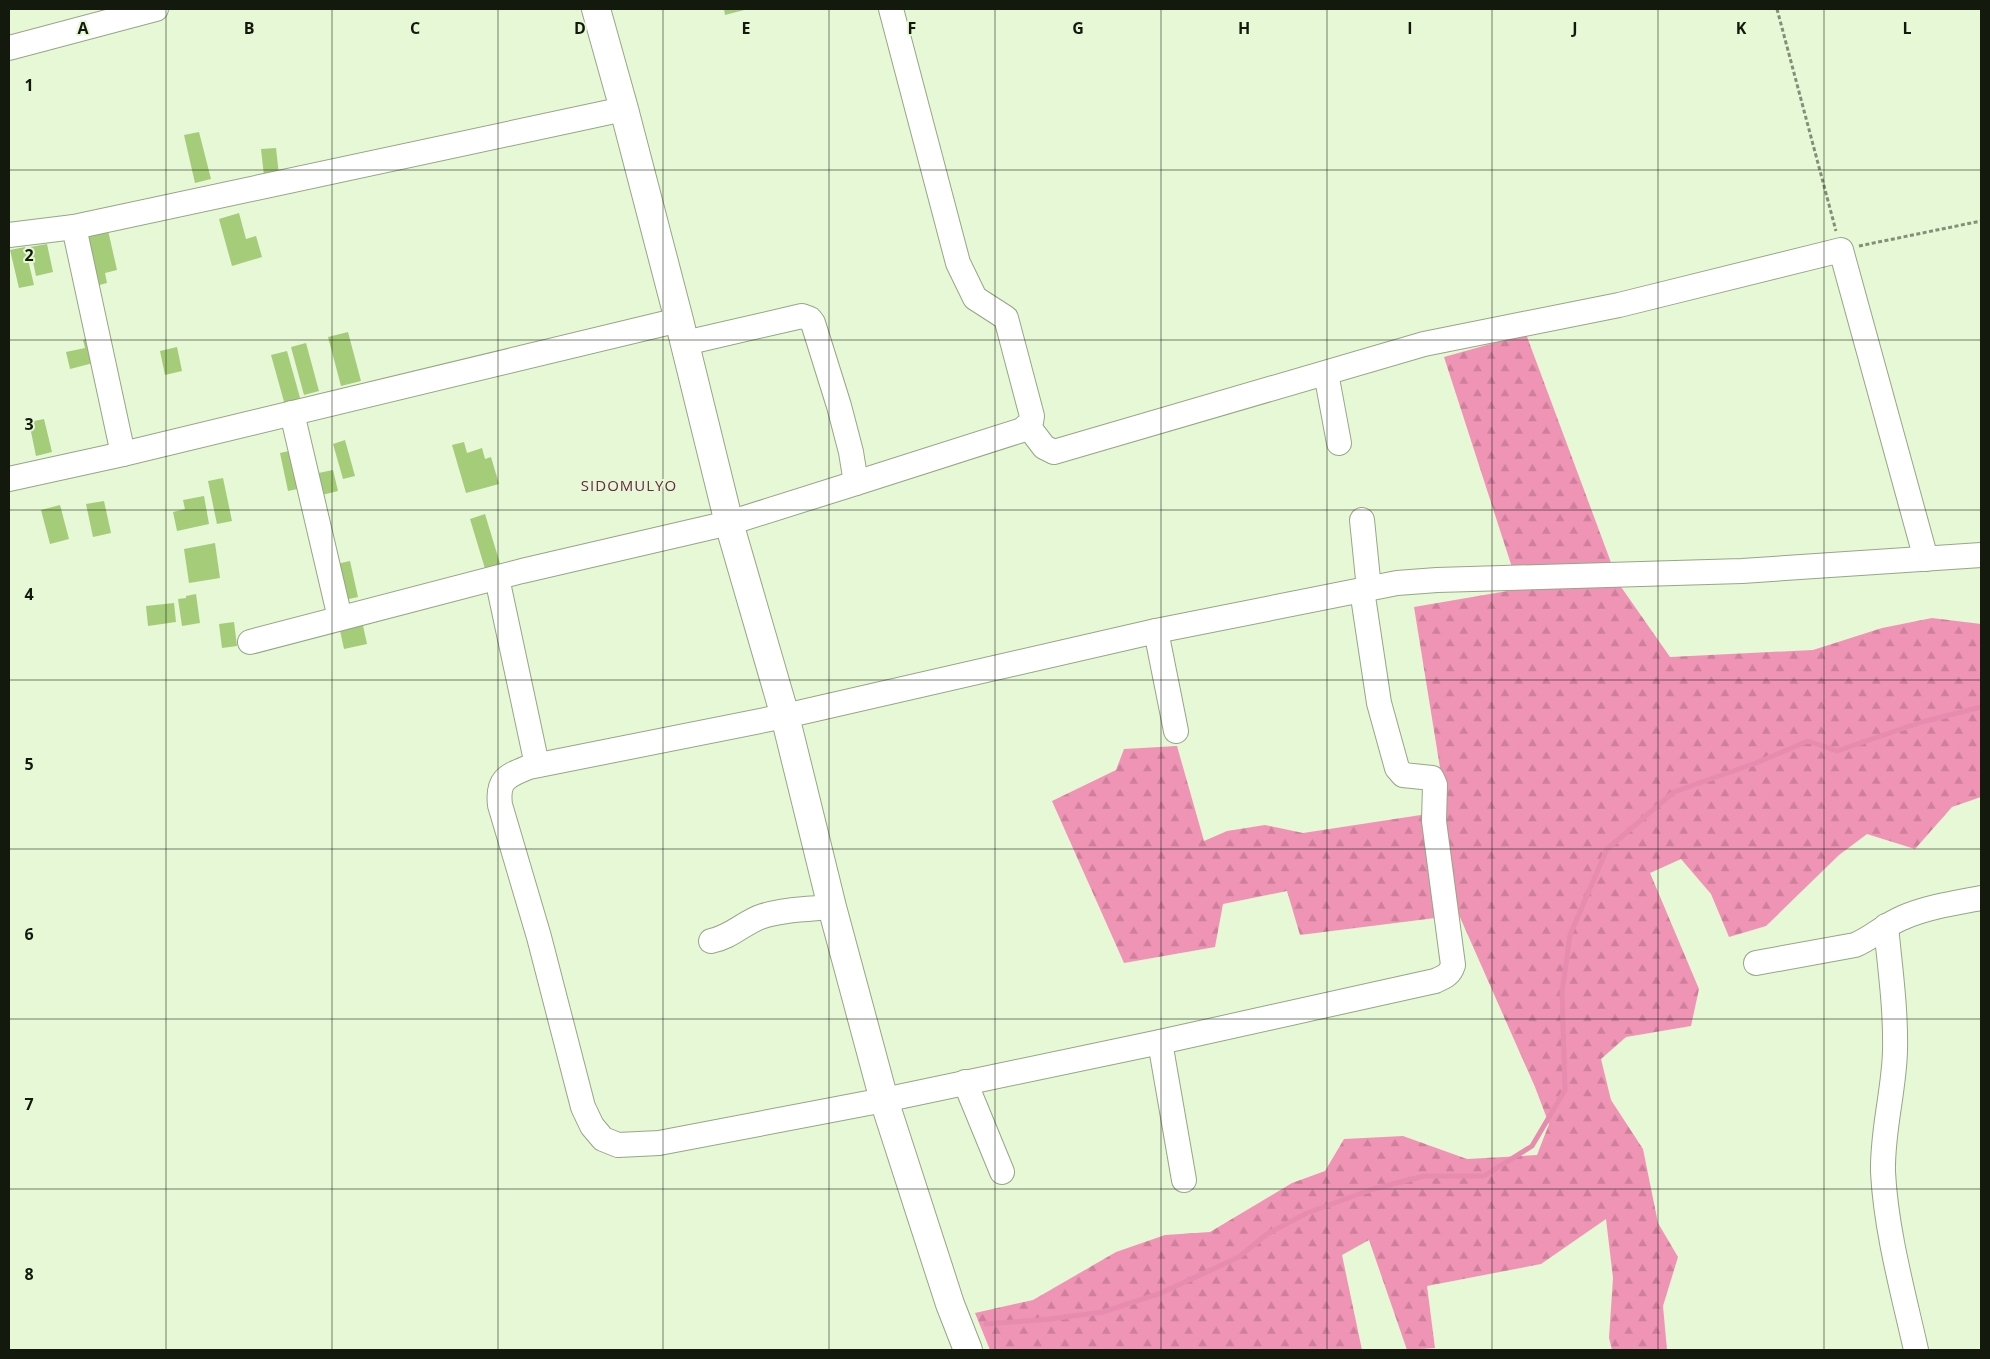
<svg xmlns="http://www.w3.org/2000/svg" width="1990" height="1359" viewBox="0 0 1990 1359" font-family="'Open Sans',sans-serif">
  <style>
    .forest { fill: url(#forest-firs) }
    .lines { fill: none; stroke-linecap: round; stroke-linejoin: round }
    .stream { stroke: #e78cae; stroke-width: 5 }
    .building { fill: #a5cc79 }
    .minor-casing { stroke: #96a686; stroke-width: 26 }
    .major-casing { stroke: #96a686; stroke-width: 30 }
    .path { stroke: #838f77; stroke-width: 3; stroke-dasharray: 4 2.5; stroke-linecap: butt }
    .minor { stroke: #fff; stroke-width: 24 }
    .major { stroke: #fff; stroke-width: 28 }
    .grid { fill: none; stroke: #13190c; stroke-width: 1; stroke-opacity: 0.55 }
    .labels { text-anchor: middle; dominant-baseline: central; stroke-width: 4; stroke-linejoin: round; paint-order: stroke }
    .quarter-label { font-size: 15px; letter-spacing: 1px; fill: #682642; stroke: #e6f8d6 }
    .grid-label { font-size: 16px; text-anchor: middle; font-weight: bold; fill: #13190c; stroke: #e6f8d6; stroke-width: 4; stroke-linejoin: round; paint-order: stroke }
  </style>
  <defs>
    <pattern id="forest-firs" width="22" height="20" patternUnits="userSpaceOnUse" patternTransform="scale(1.25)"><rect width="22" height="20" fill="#f094b6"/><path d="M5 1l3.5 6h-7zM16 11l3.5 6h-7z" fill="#cd7f9b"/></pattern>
  </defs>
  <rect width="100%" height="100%" fill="#e6f8d6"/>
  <polygon class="forest" points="1526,334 1619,584 1670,657 1813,650 1882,628 1932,618 1981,624 1981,797 1952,807 1915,849 1867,834 1839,855 1766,926 1729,937 1711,894 1681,859 1650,873 1699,989 1691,1026 1626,1037 1601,1059 1611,1100 1643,1149 1658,1223 1678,1257 1663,1306 1667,1350 1612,1350 1609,1338 1613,1278 1606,1219 1541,1264 1427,1286 1435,1348 1407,1350 1369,1240 1342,1255 1362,1350 990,1350 975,1313 1033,1300 1116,1252 1165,1235 1210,1232 1292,1183 1325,1171 1344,1139 1403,1136 1467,1159 1537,1155 1549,1124 1535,1087 1459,915 1300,935 1287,891 1223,904 1215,947 1124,963 1052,801 1116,770 1124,749 1177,746 1204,841 1227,831 1265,825 1303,833 1447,811 1414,607 1519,589 1444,357"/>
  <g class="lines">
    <polyline class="stream" points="986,1324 1050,1319 1103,1312 1161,1293 1239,1257 1267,1234 1307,1213 1373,1189 1424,1176 1484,1176 1532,1146 1565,1090 1562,992 1570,935 1607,849 1674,792 1756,763 1808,741 1837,751 1922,722 1981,707"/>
  </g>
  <g class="building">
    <polygon points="724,9 748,9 725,15"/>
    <polygon points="199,132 211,179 195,183 184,135"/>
    <polygon points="276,148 279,175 264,176 261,149"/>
    <polygon points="239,213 246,239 256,236 262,257 232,266 219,219"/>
    <polygon points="107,226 117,270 105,273 107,283 92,287 78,233"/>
    <polygon points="47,244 53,272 36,276 30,247"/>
    <polygon points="25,247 34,285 19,288 10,250"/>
    <polygon points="348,332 361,381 341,386 328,337"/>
    <polygon points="96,337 97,362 70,369 66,352 85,348 83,340"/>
    <polygon points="306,343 319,391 304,395 291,347"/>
    <polygon points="177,347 182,371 165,375 160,351"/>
    <polygon points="287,351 302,405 286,409 271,355"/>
    <polygon points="44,419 52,452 36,456 29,422"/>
    <polygon points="345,440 355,476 343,479 333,444"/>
    <polygon points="464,442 467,453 482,448 485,459 491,457 499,484 466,493 452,445"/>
    <polygon points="298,449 307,487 288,491 280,453"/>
    <polygon points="333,470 338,491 314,497 309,475"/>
    <polygon points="223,478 232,521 217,524 208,481"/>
    <polygon points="204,496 209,524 177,531 173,512 185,509 183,500"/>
    <polygon points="104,501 111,533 93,537 86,504"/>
    <polygon points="60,505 69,539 50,544 41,510"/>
    <polygon points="485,514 501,567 486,572 470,519"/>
    <polygon points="215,543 220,578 189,583 184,549"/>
    <polygon points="350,561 358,597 340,601 332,565"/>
    <polygon points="196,594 200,623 182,626 178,599 186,598 186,596"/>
    <polygon points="174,603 176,622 148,626 146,606"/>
    <polygon points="362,621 367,644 344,649 339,626"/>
    <polygon points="234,622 237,646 222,648 219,624"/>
  </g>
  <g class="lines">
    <g class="minor-casing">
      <g id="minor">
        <polyline points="9,48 156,9"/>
        <polyline points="74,227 123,454"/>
        <polyline points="9,235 74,227 624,109"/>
        <polyline points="1326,373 1339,443"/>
        <polyline points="292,413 340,618"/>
        <polyline points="1028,426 1044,447 1054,452 1424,344 1619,305 1841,250 1926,559"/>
        <polyline points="9,479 123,454 679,320"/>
        <polyline points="856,483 1022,430 1031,422 1032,416 1006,318 975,298 958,263 891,9"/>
        <polyline points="1362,520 1369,589"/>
        <polyline points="497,578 537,765"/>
        <path d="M1362 590 1379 703 1397 768 1403 775 1432 778 1435 785 1434 821 1453 965C1450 975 1444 977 1435 981L1160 1042 884 1100 659 1143 618 1145 603 1139 592 1126 583 1107 539 937 500 805C497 779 507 776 529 767L785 716 1156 631 1397 583 1437 580 1742 571 1981 555"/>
        <polyline points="1156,631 1176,731"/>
        <polyline points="250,642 522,571 729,523 856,483 851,452 839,406 813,323 810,319 802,316 685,343"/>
        <path d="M1886 926C1890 968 1896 1009 1895 1051 1894 1091 1882 1131 1883 1172 1886 1231 1903 1292 1916 1350"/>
        <path d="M711 941C732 937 744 922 763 916 784 909 810 909 832 907"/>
        <path d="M1756 963 1855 945C1872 938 1885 925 1902 918 1927 907 1955 903 1981 898"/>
        <polyline points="1160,1042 1184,1180"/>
        <polyline points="965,1082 1002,1172"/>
      </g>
    </g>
    <g class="major-casing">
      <polyline id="major" points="596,9 624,109 679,320 729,523 785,716 832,907 884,1100 950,1304 968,1350"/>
    </g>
    <g class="path">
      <polyline points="1777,9 1836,231"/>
      <polyline points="1859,246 1981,221"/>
    </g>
    <use href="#minor" class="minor"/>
    <use href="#major" class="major"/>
  </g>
  <path class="grid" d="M166 9V1350M332 9V1350M498 9V1350M663 9V1350M829 9V1350M995 9V1350M1161 9V1350M1327 9V1350M1492 9V1350M1658 9V1350M1824 9V1350M9 170H1981M9 340H1981M9 510H1981M9 680H1981M9 849H1981M9 1019H1981M9 1189H1981"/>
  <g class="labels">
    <g class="quarter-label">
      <text x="629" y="485">SIDOMULYO</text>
    </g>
  </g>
  <g class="grid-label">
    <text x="83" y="34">A</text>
    <text x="249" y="34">B</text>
    <text x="415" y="34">C</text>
    <text x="580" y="34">D</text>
    <text x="746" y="34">E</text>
    <text x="912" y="34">F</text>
    <text x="1078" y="34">G</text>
    <text x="1244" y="34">H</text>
    <text x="1410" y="34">I</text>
    <text x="1575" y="34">J</text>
    <text x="1741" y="34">K</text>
    <text x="1907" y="34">L</text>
    <text x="29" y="91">1</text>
    <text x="29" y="261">2</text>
    <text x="29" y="430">3</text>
    <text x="29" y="600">4</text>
    <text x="29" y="770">5</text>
    <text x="29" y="940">6</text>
    <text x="29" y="1110">7</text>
    <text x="29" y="1280">8</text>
  </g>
  <rect width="1990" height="1359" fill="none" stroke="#13190c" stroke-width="20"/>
</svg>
